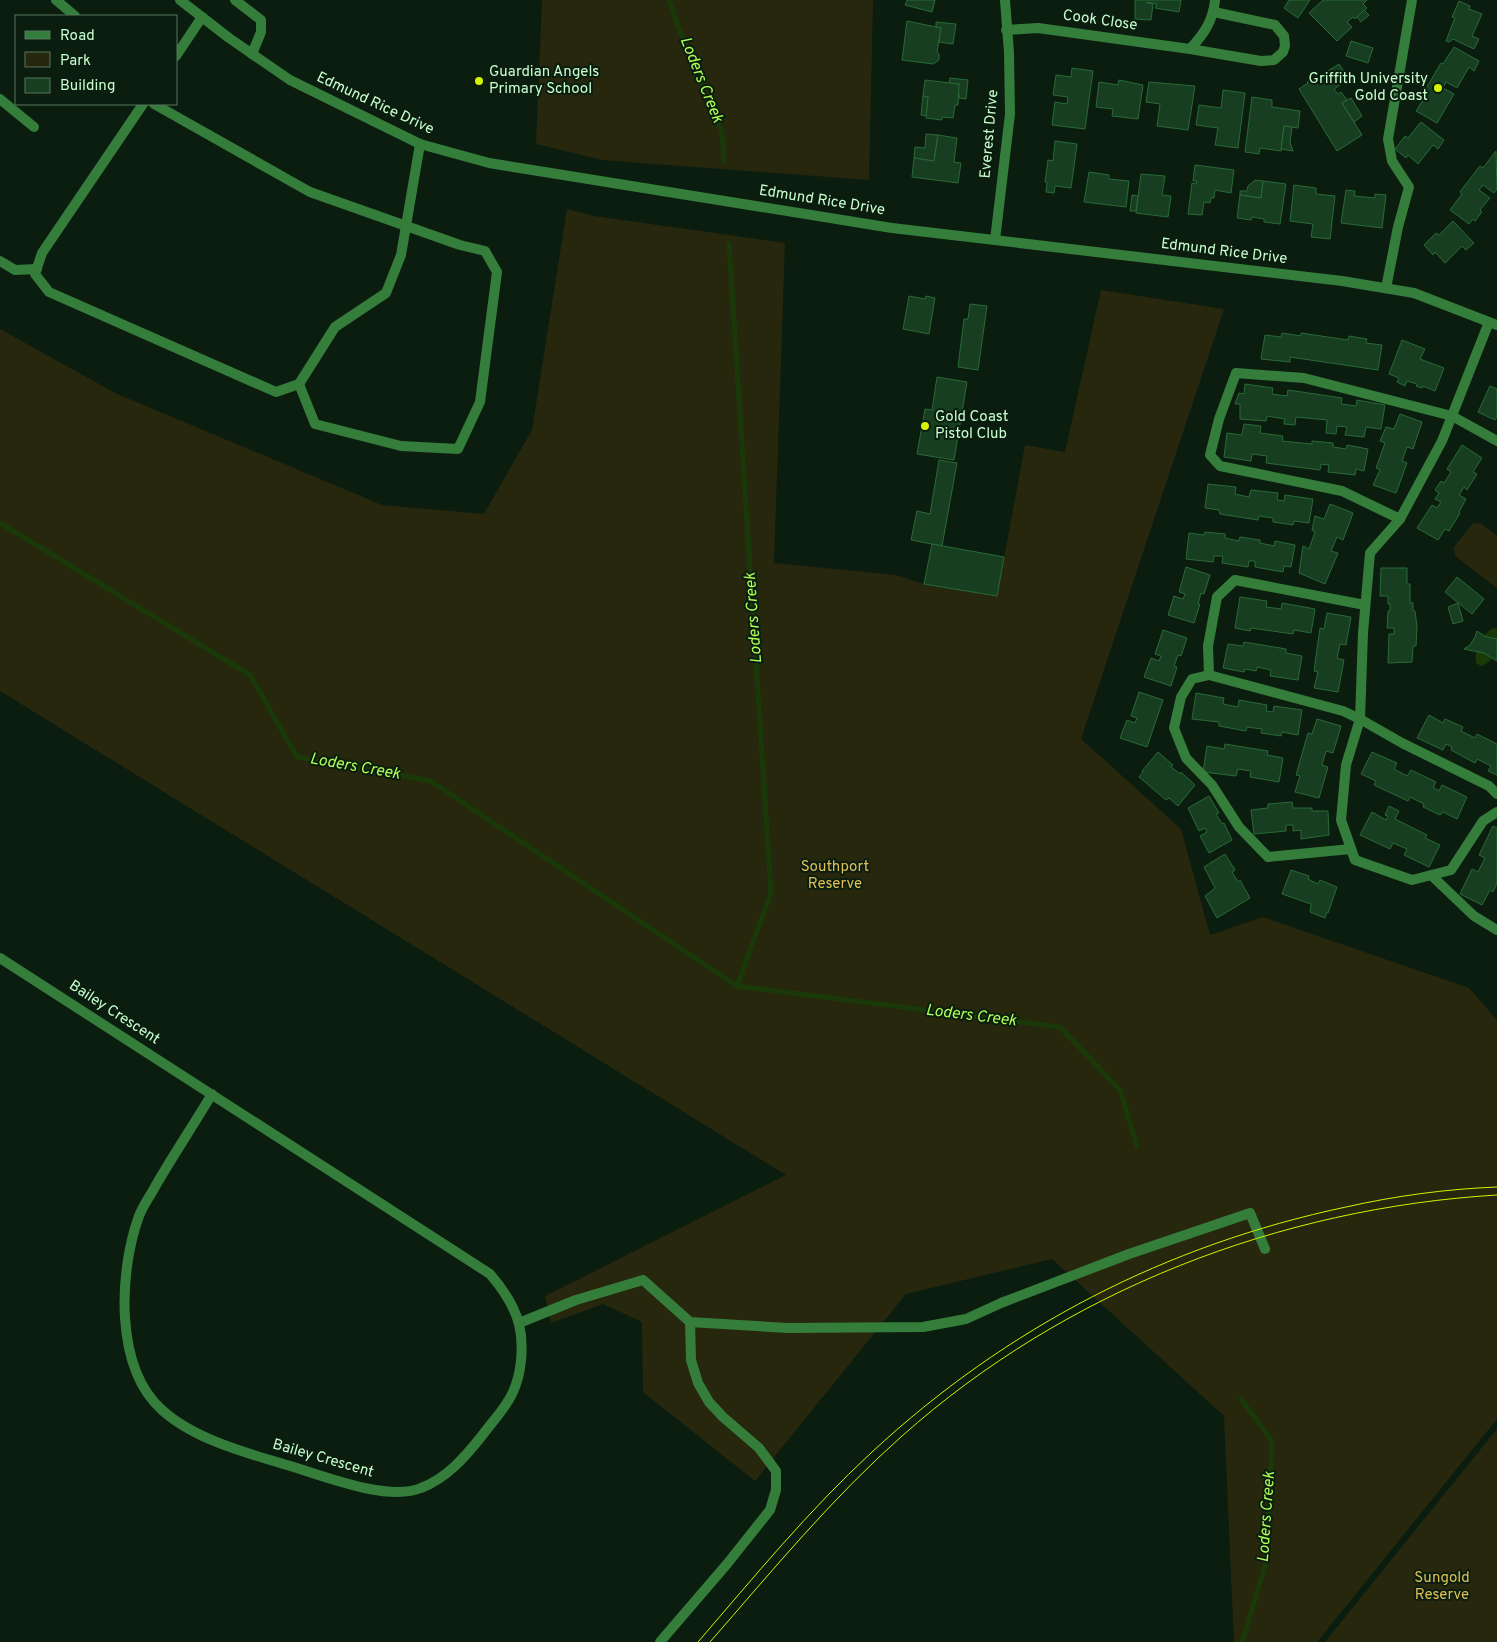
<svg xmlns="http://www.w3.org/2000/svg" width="1497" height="1642" viewBox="0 0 1497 1642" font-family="Overpass,sans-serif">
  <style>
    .green { fill: #27270e }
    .water { fill: #193908 }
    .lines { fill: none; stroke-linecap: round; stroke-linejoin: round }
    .stream { stroke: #193908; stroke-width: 5 }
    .building { fill: #173e20; stroke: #296a37 }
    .lane { stroke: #357d3a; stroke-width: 10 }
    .street { stroke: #357d3a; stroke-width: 10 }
    .tram { stroke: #d5f200; stroke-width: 1 }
    .poi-dot { fill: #d5f200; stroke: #0b1d0f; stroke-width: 2 }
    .labels { text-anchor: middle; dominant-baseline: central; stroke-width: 4; stroke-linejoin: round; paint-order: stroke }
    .street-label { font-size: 15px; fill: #c7ffcf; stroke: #0b1d0f }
    .poi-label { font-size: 15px; fill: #c7ffcf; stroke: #0b1d0f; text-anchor: start }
    .park-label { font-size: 15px; fill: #dfbf53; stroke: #0b1d0f }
    .water-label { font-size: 16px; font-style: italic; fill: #adff55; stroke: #0b1d0f }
  </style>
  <rect width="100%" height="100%" fill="#0b1d0f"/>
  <g class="green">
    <polygon points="542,0 873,0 869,180 602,160 536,144"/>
    <polygon points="567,209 594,216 785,243 774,563 896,575 924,584 997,596 1025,445 1065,452 1101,290 1224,309 1081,739 1181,829 1210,935 1263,917 1469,988 1497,1020 1497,1419 1317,1642 1234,1642 1224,1416 1052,1259 906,1294 755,1481 643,1392 642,1322 603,1304 551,1323 545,1296 786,1175 0,691 0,329 115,393 382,505 484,514 532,430"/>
    <polygon points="1480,523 1497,536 1497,588 1455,556 1454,547 1472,524"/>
    <polygon points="1497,1429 1497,1642 1325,1642"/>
  </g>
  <path class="water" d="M1493 628 1497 629C1497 643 1497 661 1481 666L1476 663C1474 649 1482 635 1493 628Z"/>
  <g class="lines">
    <g class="stream">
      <polyline points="669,0 678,27 722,132 724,162"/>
      <polyline points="729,244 771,893 737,986"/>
      <polyline points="0,523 250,675 297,757 431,781 737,986 1060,1027 1120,1090 1137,1146"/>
      <polyline points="1241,1399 1272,1441 1266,1563 1242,1642"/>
    </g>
  </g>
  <g class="building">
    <polygon points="907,0 935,0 932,12 905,5"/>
    <polygon points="1135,0 1181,0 1179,12 1155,8 1157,4 1147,2 1147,3 1153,4 1151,20 1135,19"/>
    <polygon points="1289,0 1310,0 1298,18 1284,8"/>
    <polygon points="1323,0 1367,0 1363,4 1367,8 1355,19 1353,17 1347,22 1352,27 1337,41 1309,13"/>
    <polygon points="1459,1 1470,6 1469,9 1482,14 1472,36 1479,39 1474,49 1453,39 1449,42 1446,41 1455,18 1452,17"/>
    <polygon points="1364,10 1369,15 1361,22 1357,17"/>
    <polygon points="907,21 941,28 937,52 939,54 939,60 933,64 902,60"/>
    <polygon points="936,22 956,24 953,44 939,42 941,28 936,27"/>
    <polygon points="1351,41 1373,48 1368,63 1346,56"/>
    <polygon points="1454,47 1479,61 1474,71 1469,67 1457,88 1446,82 1443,88 1454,94 1437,123 1416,111 1427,94 1424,92 1441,63 1443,64"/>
    <polygon points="1339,64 1349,79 1334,89 1338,94 1341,92 1347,100 1342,103 1362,135 1337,151 1299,89 1308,83 1307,82 1315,77 1315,79"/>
    <polygon points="1072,68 1093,71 1085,129 1052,125 1055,102 1067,104 1068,97 1053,95 1056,75 1071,77"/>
    <polygon points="950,78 968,80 966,99 959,98 959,94 957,94 959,84 949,83"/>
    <polygon points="925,80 959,84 958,105 955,105 953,118 942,117 942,120 926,118 928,97 923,96"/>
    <polygon points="1119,80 1143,85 1138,119 1112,116 1113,109 1096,107 1099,82 1118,85"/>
    <polygon points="1149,82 1195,86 1188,130 1157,126 1160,104 1146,102"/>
    <polygon points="1223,90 1245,93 1238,148 1215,145 1218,128 1196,125 1199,105 1221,108"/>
    <polygon points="923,96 928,97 926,116 921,115"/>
    <polygon points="1252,97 1272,100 1272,107 1300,111 1298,128 1284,126 1281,151 1260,148 1259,154 1245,152"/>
    <polygon points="1351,98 1362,116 1354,122 1342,103"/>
    <polygon points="1421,122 1444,140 1438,149 1433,145 1418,164 1408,155 1406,158 1395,149 1405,136 1408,138"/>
    <polygon points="1284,126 1292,127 1290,142 1293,151 1281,149"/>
    <polygon points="926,134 938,135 934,161 914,158 915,147 925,148"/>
    <polygon points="938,135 957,138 954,162 961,163 958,183 912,177 914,158 934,161"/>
    <polygon points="1055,141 1077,144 1071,188 1055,186 1054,193 1046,192 1047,182 1045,182 1048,160 1053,161"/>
    <polygon points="1496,151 1497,189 1494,193 1483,185 1479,190 1490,198 1480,210 1482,212 1475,221 1473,219 1469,224 1450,210 1462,194 1460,192 1480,166 1483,168"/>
    <polygon points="1195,165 1234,170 1231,193 1215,190 1214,198 1211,198 1210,203 1204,202 1202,215 1188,214 1192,183 1196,184 1197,181 1193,181"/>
    <polygon points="1089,172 1109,175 1109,179 1129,181 1126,207 1084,202"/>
    <polygon points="1141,174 1165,176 1162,195 1171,196 1168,217 1136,213"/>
    <polygon points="1255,180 1263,181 1261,198 1240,195 1240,191 1247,191 1248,186"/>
    <polygon points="1263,181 1286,184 1280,224 1264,222 1264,219 1252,217 1251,220 1237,218 1240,195 1261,198"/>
    <polygon points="1294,185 1316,188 1316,194 1335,196 1330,239 1311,237 1313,224 1290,221"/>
    <polygon points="1346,190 1355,191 1354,196 1375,198 1375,194 1386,195 1382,228 1341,223"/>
    <polygon points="1132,195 1138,196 1136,211 1130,211"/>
    <polygon points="1453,221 1474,243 1466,250 1462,246 1445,263 1435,252 1433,255 1424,245 1436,233 1439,235"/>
    <polygon points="909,296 925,299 926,296 935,298 929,334 903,329"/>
    <polygon points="970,304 987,306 978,370 958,367 964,319 968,319"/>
    <polygon points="1282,333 1301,336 1301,333 1348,340 1349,336 1367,339 1366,343 1382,345 1378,370 1290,357 1290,362 1261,359 1265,335 1281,337"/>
    <polygon points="1402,340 1425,349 1420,359 1444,368 1435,391 1423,386 1422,388 1416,386 1417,384 1407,381 1405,386 1397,382 1399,378 1389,374"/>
    <polygon points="937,377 967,382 954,460 917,454 925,409 932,410"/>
    <polygon points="1245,384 1273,388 1272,394 1287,396 1288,390 1342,398 1341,404 1356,406 1357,400 1385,405 1381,429 1366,427 1364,437 1345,435 1347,427 1337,426 1336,434 1326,433 1327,420 1296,417 1295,425 1284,424 1285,419 1267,416 1266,421 1240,419 1240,404 1235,404 1239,393 1244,394"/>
    <polygon points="1490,386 1497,389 1497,417 1495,420 1478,412"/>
    <polygon points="1400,414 1422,422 1413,449 1407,447 1402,461 1407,463 1396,493 1373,485 1380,470 1376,468 1385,443 1380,441 1386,427 1394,429"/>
    <polygon points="1244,424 1261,426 1260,433 1283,436 1282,441 1312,444 1312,441 1333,443 1333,447 1346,449 1347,445 1368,449 1364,471 1356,469 1355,475 1328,472 1329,465 1321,464 1320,470 1266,463 1267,456 1252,454 1251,461 1224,457 1227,433 1242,435"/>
    <polygon points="1462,445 1482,458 1473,472 1477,474 1467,490 1464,487 1459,495 1466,499 1459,512 1460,513 1449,531 1445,529 1438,540 1417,528 1432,505 1437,508 1441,502 1435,499 1439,493 1435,490 1441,481 1444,483 1451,472 1447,469"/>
    <polygon points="939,460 957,463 942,546 911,540 917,511 930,514"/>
    <polygon points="1208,484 1236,487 1235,494 1249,497 1251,490 1278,493 1277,500 1284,501 1285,495 1313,499 1309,523 1294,521 1293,525 1273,522 1273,518 1259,516 1258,520 1220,514 1219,510 1205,508"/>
    <polygon points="1330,504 1353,513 1343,540 1337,537 1331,551 1338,553 1325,584 1299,573 1303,546 1309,549 1315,532 1312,530 1315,516 1324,519"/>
    <polygon points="1205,532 1225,534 1225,538 1239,541 1240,537 1260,540 1260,543 1274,546 1275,541 1295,545 1291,567 1284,566 1283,572 1255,567 1255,561 1249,561 1248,567 1222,563 1223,556 1214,556 1213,562 1186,559 1189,533 1204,535"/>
    <polygon points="932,544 1004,557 997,596 924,584"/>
    <polygon points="1186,567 1210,575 1204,594 1201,593 1198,604 1200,604 1194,623 1168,615 1174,596 1183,599 1185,594 1179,592"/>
    <polygon points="1381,568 1407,568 1407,584 1410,584 1410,603 1413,603 1413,611 1415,611 1417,626 1416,646 1413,646 1412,662 1388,663 1389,634 1394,634 1394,628 1387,628 1388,611 1390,611 1390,604 1388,604 1388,596 1380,596"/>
    <polygon points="1457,577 1484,599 1472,614 1445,592"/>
    <polygon points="1240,597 1267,601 1266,607 1281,609 1282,603 1315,609 1311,633 1294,630 1293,634 1251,628 1250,631 1235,628"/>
    <polygon points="1458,603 1463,621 1453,624 1448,607"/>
    <polygon points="1327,613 1351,617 1346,645 1340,644 1337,658 1344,660 1338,692 1314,688 1318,672 1314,671 1320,628 1324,629"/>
    <polygon points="1163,630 1187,638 1181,656 1178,655 1174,666 1177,667 1171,686 1144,677 1151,658 1159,661 1161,656 1155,654"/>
    <polygon points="1477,631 1486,637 1497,639 1497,661 1484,653 1464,649 1470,645 1475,637"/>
    <polygon points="1244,642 1286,649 1286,653 1302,656 1298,680 1270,676 1271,670 1257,667 1256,671 1245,669 1244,672 1223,668 1228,644 1243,646"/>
    <polygon points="1139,692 1163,700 1147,747 1120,738 1127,720 1135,723 1137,718 1131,716"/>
    <polygon points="1196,693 1224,698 1223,704 1238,707 1239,700 1267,705 1266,711 1273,712 1274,706 1302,710 1298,735 1282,732 1281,736 1261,733 1262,729 1247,727 1246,731 1219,726 1219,722 1192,719"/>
    <polygon points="1429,715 1443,723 1445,719 1463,727 1461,731 1475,738 1477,734 1497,744 1497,775 1488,771 1491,766 1477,759 1475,763 1451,750 1452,747 1446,744 1443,750 1417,738"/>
    <polygon points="1317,719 1341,726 1333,753 1326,751 1322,765 1328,767 1319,798 1295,792 1300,776 1296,775 1308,733 1312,734"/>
    <polygon points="1225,744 1268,751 1267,755 1283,758 1279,782 1250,777 1251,771 1238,769 1236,776 1203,772 1207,746 1224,749"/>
    <polygon points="1158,752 1173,765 1171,767 1180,774 1181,772 1195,785 1178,806 1169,798 1166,800 1139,777 1143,772 1142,771"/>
    <polygon points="1372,752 1397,763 1394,769 1407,776 1411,770 1436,782 1433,787 1439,791 1442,785 1467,797 1457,819 1443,812 1440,815 1423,807 1424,804 1410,797 1408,801 1374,785 1376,781 1361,774"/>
    <polygon points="1209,796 1219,813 1216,814 1222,824 1224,823 1232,840 1209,853 1200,836 1207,832 1205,828 1199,831 1188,808"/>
    <polygon points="1292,802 1293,808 1312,808 1312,811 1328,811 1329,835 1301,839 1301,830 1293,831 1293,825 1286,825 1286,831 1254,834 1251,810 1268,808 1268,804"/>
    <polygon points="1389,806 1399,811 1395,819 1427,835 1425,838 1440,845 1429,867 1404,855 1407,849 1393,843 1390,849 1360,835 1372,812 1386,820 1388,816 1385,815"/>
    <polygon points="1493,826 1497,828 1497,883 1493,892 1490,890 1482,905 1460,894 1472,869 1478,872 1485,858 1479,855"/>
    <polygon points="1225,854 1235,870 1232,872 1238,882 1240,880 1250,898 1217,918 1205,896 1215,888 1204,867"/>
    <polygon points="1291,870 1309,876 1308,879 1318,884 1320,880 1337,887 1328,913 1327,912 1325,918 1310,912 1311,904 1282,894"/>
  </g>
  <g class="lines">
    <g class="lane">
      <polyline points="235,0 261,20 261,32 252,54"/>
      <polyline points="1386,288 1398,227 1409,187 1392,161 1388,139 1412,0"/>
      <polyline points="1489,322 1442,441 1400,519 1370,553 1363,633 1360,719 1346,765 1341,820 1355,860 1412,880 1451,870 1483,821 1497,812"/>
      <polyline points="1400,519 1342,491 1220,466 1210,455 1219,419 1236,373 1304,378 1452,416 1497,441"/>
      <polyline points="1365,605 1235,580 1217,597 1208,646 1209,675 1343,711 1360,719 1402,743 1489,786 1497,794"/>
      <polyline points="1209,675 1192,679 1181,697 1174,728 1186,758 1212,785 1239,827 1268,857 1351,849"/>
      <polyline points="1431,875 1474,916 1497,930"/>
      <polyline points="519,1323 576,1300 643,1280 690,1322 788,1328 923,1327 966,1319 1001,1303 1129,1254 1250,1213 1265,1249"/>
      <polyline points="660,1642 727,1564 770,1510 776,1490 776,1471 759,1448 723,1417 709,1402 698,1383 691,1360 690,1322"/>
    </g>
    <g class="street">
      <polyline points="56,0 75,16"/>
      <polyline points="180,0 229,38 290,80 420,144 489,163 892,228 1342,281 1414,293 1497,325"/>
      <polyline points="1006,30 1038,28 1190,49 1261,61 1274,60 1283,52 1285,46 1284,36 1275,25 1214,12"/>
      <path d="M1190 49C1204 34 1213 21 1215 0"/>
      <polyline points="176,56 202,17"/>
      <polyline points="0,99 34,127"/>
      <polyline points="143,104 42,253 35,274 49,292 276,392 299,384 335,327 386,293 401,255 420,144"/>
      <polyline points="154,104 310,192 460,245 485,251 497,272 480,402 458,449 401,446 315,424 299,384"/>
      <polyline points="995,240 1010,114 1009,53 1005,0"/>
      <polyline points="0,261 15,270 37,269"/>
      <path d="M0 958 490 1274C502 1288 514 1305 519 1324 524 1345 522 1374 512 1394 505 1409 491 1423 481 1437 464 1458 447 1478 421 1488 387 1502 321 1475 287 1465 246 1453 194 1439 162 1410 114 1367 119 1271 139 1216 143 1205 151 1195 156 1185 174 1154 194 1124 212 1094"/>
    </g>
    <g class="tram">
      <path d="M698 1642C754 1577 809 1510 872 1452 1007 1327 1166 1245 1346 1207 1395 1196 1446 1189 1497 1187"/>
      <path d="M710 1642C772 1571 832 1498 902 1436 1066 1290 1280 1208 1497 1195"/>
    </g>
  </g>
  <g class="poi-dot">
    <circle cx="479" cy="81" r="5"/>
    <circle cx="1438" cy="88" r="5"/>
    <circle cx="925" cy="426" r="5"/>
  </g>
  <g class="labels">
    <g class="street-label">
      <text transform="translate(1100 21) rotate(8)">Cook Close</text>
      <text transform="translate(375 104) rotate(25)">Edmund Rice Drive</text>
      <text transform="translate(990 134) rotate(-85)">Everest Drive</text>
      <text transform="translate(822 201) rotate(9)">Edmund Rice Drive</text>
      <text transform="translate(1224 252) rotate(7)">Edmund Rice Drive</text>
      <text transform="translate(114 1013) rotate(33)">Bailey Crescent</text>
      <text transform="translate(323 1459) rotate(16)">Bailey Crescent</text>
    </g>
    <g class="poi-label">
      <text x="489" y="72">Guardian Angels<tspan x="489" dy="17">Primary School</tspan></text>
      <text x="1428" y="79" text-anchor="end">Griffith University<tspan x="1428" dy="17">Gold Coast</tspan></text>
      <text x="935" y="417">Gold Coast<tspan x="935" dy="17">Pistol Club</tspan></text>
    </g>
    <g class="park-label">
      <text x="835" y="867">Southport<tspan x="835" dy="17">Reserve</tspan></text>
      <text x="1442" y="1578">Sungold<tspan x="1442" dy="17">Reserve</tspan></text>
    </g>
    <g class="water-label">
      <text transform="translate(701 80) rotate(68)">Loders Creek</text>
      <text transform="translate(754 618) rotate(-94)">Loders Creek</text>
      <text transform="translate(355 767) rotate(10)">Loders Creek</text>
      <text transform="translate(971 1016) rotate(7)">Loders Creek</text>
      <text transform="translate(1267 1517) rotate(-86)">Loders Creek</text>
    </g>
  </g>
  <rect x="15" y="15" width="162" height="90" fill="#0b1d0f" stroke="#56775c"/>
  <rect x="25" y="31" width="25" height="8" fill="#357d3a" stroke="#56775c"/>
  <text x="60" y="40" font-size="15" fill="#c7ffcf">Road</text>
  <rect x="25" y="52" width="25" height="15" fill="#27270e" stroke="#56775c"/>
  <text x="60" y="65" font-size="15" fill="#c7ffcf">Park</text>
  <rect x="25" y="78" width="25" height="15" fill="#173e20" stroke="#56775c"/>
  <text x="60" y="90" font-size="15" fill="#c7ffcf">Building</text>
</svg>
